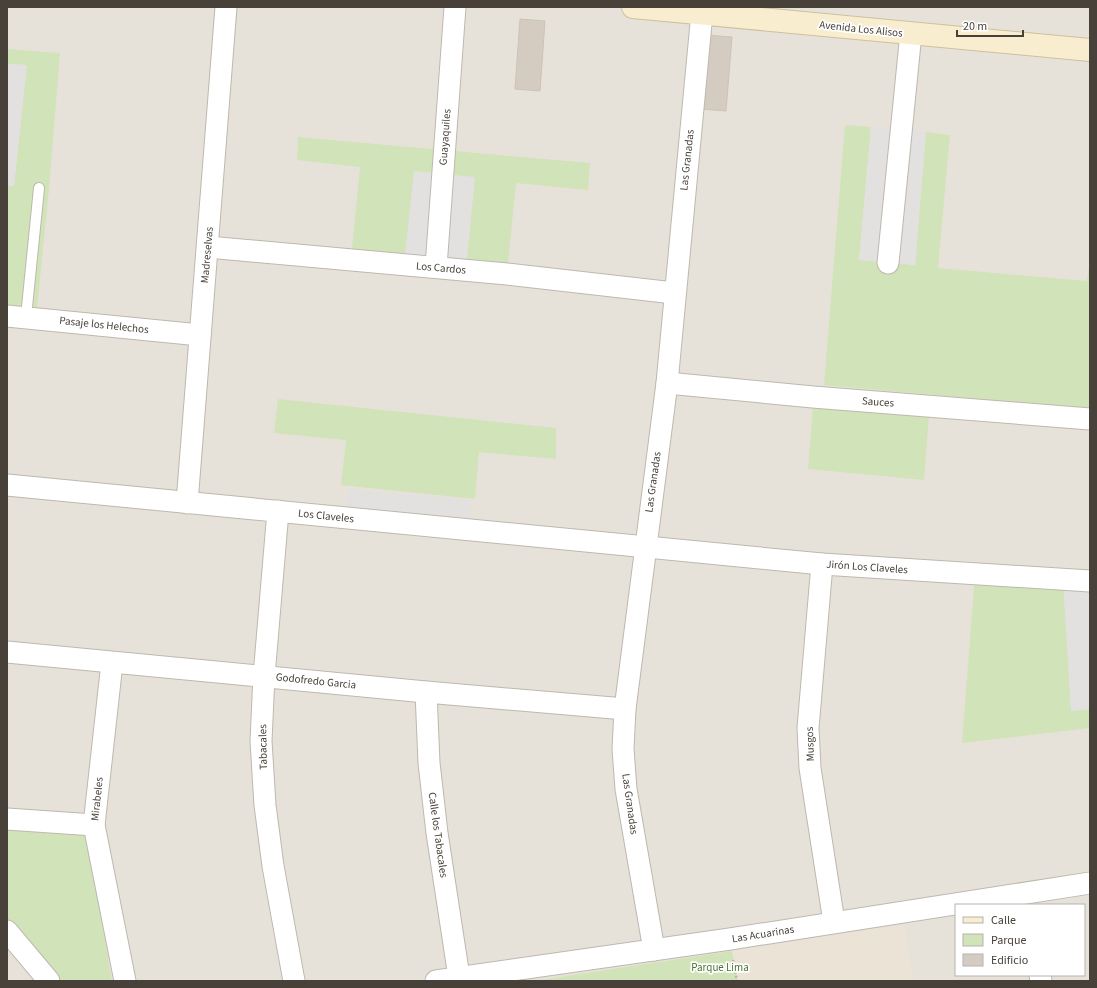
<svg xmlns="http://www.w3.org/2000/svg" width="1097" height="988" viewBox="0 0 1097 988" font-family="'Source Sans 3',sans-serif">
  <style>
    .residential { fill: #e7e2d9; fill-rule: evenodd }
    .education { fill: #ebe4d6 }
    .green { fill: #d1e3b8 }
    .parking { fill: #e3e1df }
    .building { fill: #d4ccc1; stroke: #cec3b5 }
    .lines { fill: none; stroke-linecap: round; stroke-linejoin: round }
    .lane-casing { stroke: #beb8ae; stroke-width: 12 }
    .street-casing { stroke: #beb8ae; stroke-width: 23 }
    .secondary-casing { stroke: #cec09f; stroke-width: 24 }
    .path { stroke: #beb3a1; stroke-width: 2.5; stroke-dasharray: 2 2; stroke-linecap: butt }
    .lane { stroke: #fff; stroke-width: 10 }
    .street { stroke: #fff; stroke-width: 21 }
    .secondary { stroke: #f9edcf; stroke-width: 22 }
    .labels { text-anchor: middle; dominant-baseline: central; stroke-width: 3.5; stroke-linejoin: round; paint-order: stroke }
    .street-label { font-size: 11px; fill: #474139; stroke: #fff }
    .park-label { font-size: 11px; fill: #4d7332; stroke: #fff }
  </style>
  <rect width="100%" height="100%" fill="#f4f1eb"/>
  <path class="residential" d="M7 7H1090V981H7ZM956 905H1084V975H956Z"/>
  <polygon class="education" points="904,925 913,981 737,981 732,951"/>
  <g class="green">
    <polygon points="7,49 60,53 49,189 36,318 7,316 7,185 14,186 26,65 7,64"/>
    <polygon points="845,125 871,127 859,260 915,265 926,132 950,135 938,268 1087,281 1090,258 1090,409 824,385"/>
    <polygon points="298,137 590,163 588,190 516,183 507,274 351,259 360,167 297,160"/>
    <polygon points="278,399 556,428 556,459 479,452 475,499 341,485 346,440 274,433"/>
    <polygon points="813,406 929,416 924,480 808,469"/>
    <polygon points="975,574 1063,579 1072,711 1090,709 1090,728 962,743"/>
    <polygon points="7,827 78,833 85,836 88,843 112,981 60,981 7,920"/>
    <polygon points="732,951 737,981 534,981"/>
  </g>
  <g class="parking">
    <polygon points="7,64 27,65 14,186 7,185"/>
    <polygon points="871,127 926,132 915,265 859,260"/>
    <polygon points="414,171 475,177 466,270 404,264"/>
    <polygon points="348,489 471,500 470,518 347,508"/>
    <polygon points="1063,579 1090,581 1090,709 1071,711"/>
  </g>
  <g class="building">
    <polygon points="520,19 545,21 540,91 515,89"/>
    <polygon points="706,35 732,37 726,111 700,109"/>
  </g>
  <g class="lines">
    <g class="lane-casing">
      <polyline id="lane" points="26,317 39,188"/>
    </g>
    <g class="street-casing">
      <g id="street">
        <polyline points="208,247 507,274 674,293"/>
        <polyline points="888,263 911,33"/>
        <polyline points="436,267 455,7"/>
        <polyline points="7,316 200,335"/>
        <polyline points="667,383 813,397 1090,419"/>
        <polyline points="7,485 822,564 1090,581"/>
        <polyline points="187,503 226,7"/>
        <polyline points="278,511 264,676 261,741 265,805 273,866 294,981"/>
        <polyline points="822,564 808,728 810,768 834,922"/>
        <polyline points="7,652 426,692 625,709"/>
        <polyline points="112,663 94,825 125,981"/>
        <polyline points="426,692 429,763 437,833 459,977"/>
        <polyline points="7,819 94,825"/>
        <polyline points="7,931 49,981"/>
        <polyline points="654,950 626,789 623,749 625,709 667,383 702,13"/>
        <polyline points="1040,975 1041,981"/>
        <polyline points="436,981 730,939 1090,883"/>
      </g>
    </g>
    <g class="secondary-casing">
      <polyline id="secondary" points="633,7 1090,50"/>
    </g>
    <polyline class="path" points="733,960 737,981"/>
    <use href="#lane" class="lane"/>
    <use href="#street" class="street"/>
    <use href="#secondary" class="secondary"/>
  </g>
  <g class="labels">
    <g class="street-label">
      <text transform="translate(861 29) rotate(6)">Avenida Los Alisos</text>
      <text transform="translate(445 137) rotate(-86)">Guayaquiles</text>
      <text transform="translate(687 160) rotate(-84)">Las Granadas</text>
      <text transform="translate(207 255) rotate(-85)">Madreselvas</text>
      <text transform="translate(441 268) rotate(5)">Los Cardos</text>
      <text transform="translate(104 325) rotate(6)">Pasaje los Helechos</text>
      <text transform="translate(878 402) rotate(4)">Sauces</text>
      <text transform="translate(653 482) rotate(-82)">Las Granadas</text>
      <text transform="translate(326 516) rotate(6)">Los Claveles</text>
      <text transform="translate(867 567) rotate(4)">Jirón Los Claveles</text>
      <text transform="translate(316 681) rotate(6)">Godofredo Garcia</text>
      <text transform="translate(810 744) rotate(-92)">Musgos</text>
      <text transform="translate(263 747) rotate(-91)">Tabacales</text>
      <text transform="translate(97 799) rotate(-84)">Mirabeles</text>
      <text transform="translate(630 804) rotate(82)">Las Granadas</text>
      <text transform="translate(438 835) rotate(82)">Calle los Tabacales</text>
      <text transform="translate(763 934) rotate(-9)">Las Acuarinas</text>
    </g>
    <g class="park-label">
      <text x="720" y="967">Parque Lima</text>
    </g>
  </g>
  <rect width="1097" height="988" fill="none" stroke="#474139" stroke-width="16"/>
  <rect x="955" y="904" width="130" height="72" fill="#ffffff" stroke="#b5b3b0"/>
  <rect x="963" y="917" width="20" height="6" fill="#f9edcf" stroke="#b5b3b0"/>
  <text x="991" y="924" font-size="12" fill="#474139">Calle</text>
  <rect x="963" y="934" width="20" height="12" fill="#d1e3b8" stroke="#b5b3b0"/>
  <text x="991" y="944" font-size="12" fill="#474139">Parque</text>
  <rect x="963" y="954" width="20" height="12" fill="#d4ccc1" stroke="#b5b3b0"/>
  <text x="991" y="964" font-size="12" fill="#474139">Edificio</text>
  <path d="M957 30v6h66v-6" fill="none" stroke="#474139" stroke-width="2"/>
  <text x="963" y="30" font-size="12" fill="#474139" stroke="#ffffff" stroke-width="3" paint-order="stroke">20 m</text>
</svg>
